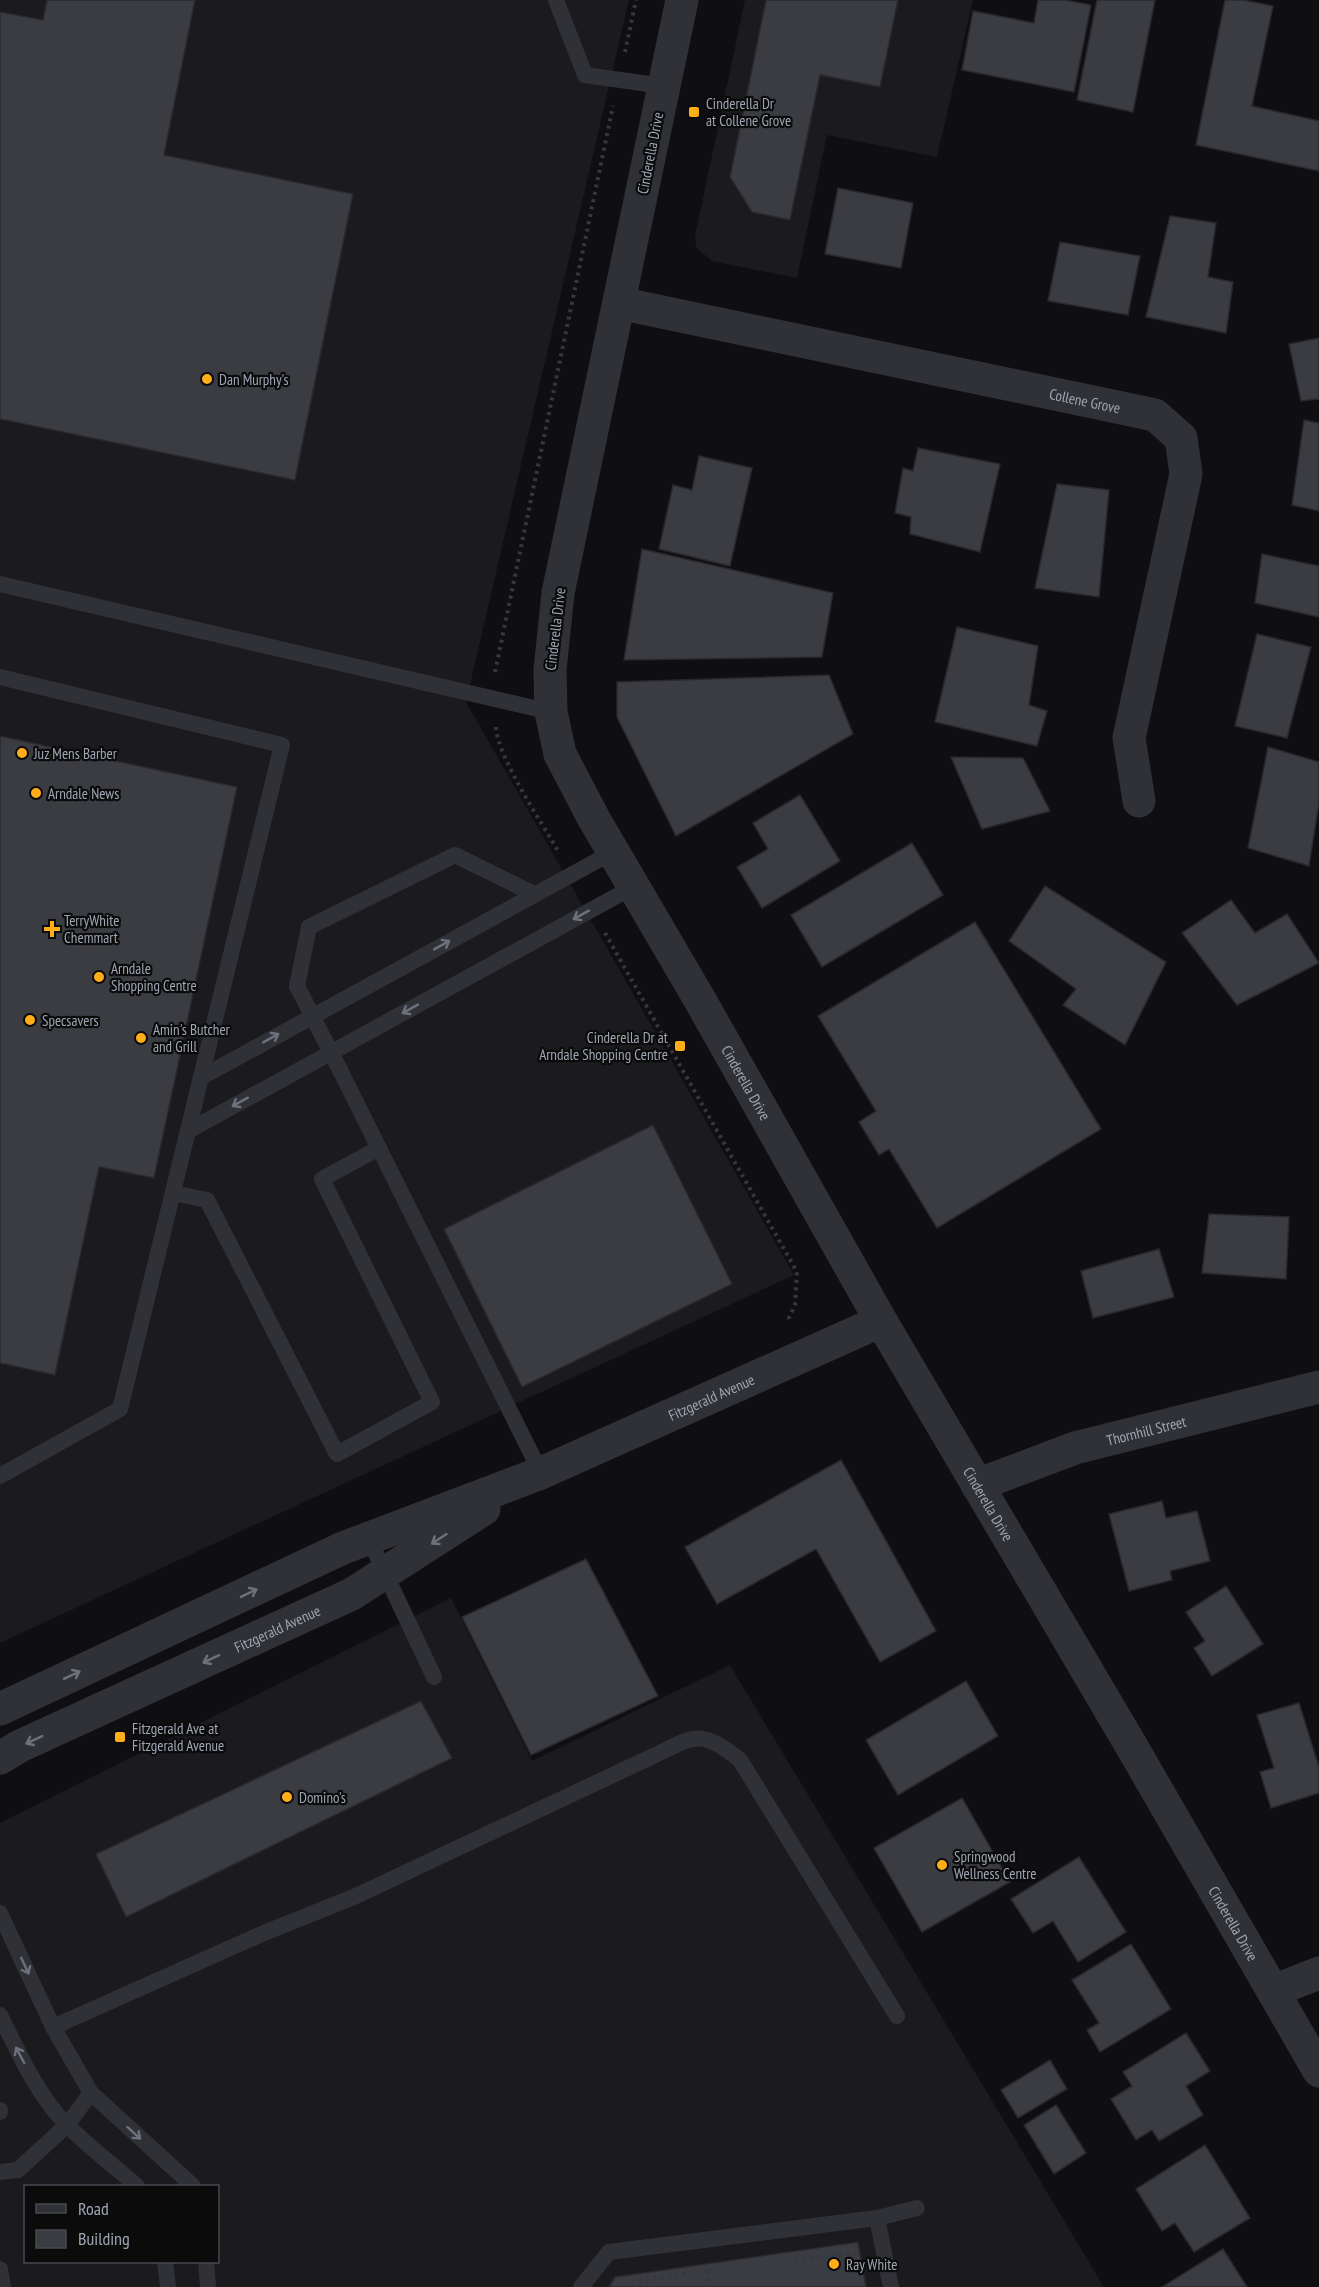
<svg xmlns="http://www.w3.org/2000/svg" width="1319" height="2287" viewBox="0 0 1319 2287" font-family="'PT Sans Narrow',sans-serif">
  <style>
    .built { fill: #1b1b1e; fill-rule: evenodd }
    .building { fill: #3b3c41; stroke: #29292d; stroke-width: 1.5 }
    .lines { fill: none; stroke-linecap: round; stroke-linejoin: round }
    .path { stroke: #36383d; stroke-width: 4; stroke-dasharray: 3 4.5; stroke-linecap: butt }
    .service { stroke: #303136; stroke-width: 16 }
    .minor { stroke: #303136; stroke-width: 33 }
    .tertiary { stroke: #303136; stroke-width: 33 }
    .service-bridge { stroke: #303136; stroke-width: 16 }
    .oneway { stroke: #6d717b }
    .poi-dot { fill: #ffae1a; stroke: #0b0b0c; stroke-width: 2 }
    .labels { text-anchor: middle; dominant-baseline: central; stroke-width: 4.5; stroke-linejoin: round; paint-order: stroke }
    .poi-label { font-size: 15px; fill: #9fa6b3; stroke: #0b0b0c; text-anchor: start }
    .street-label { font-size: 15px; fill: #9fa6b3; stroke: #0b0b0c }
  </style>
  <rect width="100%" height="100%" fill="#0f0f11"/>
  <g class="built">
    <polygon points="0,0 629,0 466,702 794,1275 0,1643"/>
    <polygon points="745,0 973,0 937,157 827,135 797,278 712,261 696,247 695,236"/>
    <path d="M451 1598 532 1761 730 1665 1104 2287H0V1823ZM26 2186H218V2262H26Z"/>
  </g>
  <g class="building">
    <polygon points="47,0 195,0 164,155 353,194 295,480 0,419 0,12 43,20"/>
    <polygon points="766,0 898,0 880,87 820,75 790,220 752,212 730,177"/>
    <polygon points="1038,0 1065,0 1091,5 1074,92 962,70 973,11 1034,23"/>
    <polygon points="1097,0 1155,0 1133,112 1077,100"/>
    <polygon points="1225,0 1243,0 1273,6 1252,106 1319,121 1319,171 1196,145"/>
    <polygon points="838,188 913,203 901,268 825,254"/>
    <polygon points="1170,216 1216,223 1208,277 1233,282 1226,333 1146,317"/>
    <polygon points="1060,242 1140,256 1128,315 1048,301"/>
    <polygon points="1319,338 1319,399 1301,401 1289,344"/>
    <polygon points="1304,420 1319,423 1319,511 1292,505"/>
    <polygon points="918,448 1000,464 980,552 910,534 911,517 895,513 903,468 913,471"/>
    <polygon points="699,456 752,468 730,566 659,549 673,485 692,490"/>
    <polygon points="1057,484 1109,490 1099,597 1035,588"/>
    <polygon points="642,549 833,593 822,657 624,660"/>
    <polygon points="1262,554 1319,566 1319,617 1255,603"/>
    <polygon points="957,627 1038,646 1029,705 1047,711 1037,746 935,722"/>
    <polygon points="1257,634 1311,647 1287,738 1235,726"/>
    <polygon points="829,675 853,734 676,836 617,717 617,682"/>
    <polygon points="0,736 237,787 154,1178 99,1167 55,1375 0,1363"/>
    <polygon points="1268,747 1319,762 1319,803 1309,866 1248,848"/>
    <polygon points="951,757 1023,758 1050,811 982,829"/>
    <polygon points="800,795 840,861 762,908 737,867 768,849 753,823"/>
    <polygon points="912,843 943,895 822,967 791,915"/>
    <polygon points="1045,886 1166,962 1125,1045 1063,1005 1076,989 1009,941"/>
    <polygon points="1231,900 1255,933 1287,914 1319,963 1237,1005 1182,933"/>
    <polygon points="975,922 1101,1129 937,1228 889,1149 879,1155 859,1122 876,1111 818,1016"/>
    <polygon points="653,1125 732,1284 522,1387 444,1229"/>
    <polygon points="1209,1214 1289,1217 1286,1279 1202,1273"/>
    <polygon points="1159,1249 1174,1297 1093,1318 1081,1271"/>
    <polygon points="841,1460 936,1631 880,1662 816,1549 717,1604 685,1547"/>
    <polygon points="1162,1501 1166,1518 1197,1511 1210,1561 1170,1571 1172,1580 1129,1591 1109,1514"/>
    <polygon points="586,1559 658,1696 531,1755 462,1617"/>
    <polygon points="1226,1586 1263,1644 1212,1676 1194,1648 1205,1641 1186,1612"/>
    <polygon points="966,1681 998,1736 898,1795 866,1740"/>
    <polygon points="421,1701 452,1758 126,1917 96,1854"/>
    <polygon points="1299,1703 1319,1767 1319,1793 1271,1808 1260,1772 1274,1768 1257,1715"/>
    <polygon points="962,1798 1010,1882 922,1932 874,1848"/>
    <polygon points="1079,1857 1126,1932 1078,1962 1053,1921 1033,1933 1011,1899"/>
    <polygon points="1131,1944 1171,2009 1100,2052 1087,2030 1099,2023 1072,1980"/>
    <polygon points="1186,2033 1210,2071 1186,2086 1203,2115 1159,2141 1152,2130 1136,2140 1111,2099 1132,2086 1123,2072"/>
    <polygon points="1050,2060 1067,2089 1018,2118 1001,2090"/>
    <polygon points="1056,2105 1086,2153 1054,2174 1024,2125"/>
    <polygon points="1205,2145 1250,2218 1194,2252 1175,2223 1162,2231 1136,2189"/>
    <polygon points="858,2242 866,2287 609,2287 615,2277"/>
    <polygon points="1223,2249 1247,2287 1162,2287"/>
  </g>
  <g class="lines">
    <g class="path">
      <polyline points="625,52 636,0"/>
      <polyline points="495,672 613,106"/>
      <path d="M496 727C497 756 542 823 558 851"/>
      <polyline points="605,933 797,1272 795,1305 789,1318 791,1323"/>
      <polyline points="795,2260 856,2253"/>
      <polyline points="708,2270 710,2287"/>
      <polyline points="634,2287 639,2281 692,2273"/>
    </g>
    <g class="service">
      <polyline points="556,0 585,75 663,86"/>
      <polyline points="0,584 551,712"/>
      <polyline points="0,677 282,745 120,1409 0,1476"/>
      <polyline points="297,986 309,927 455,855 534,894"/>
      <polyline points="341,1072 541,1473"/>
      <polyline points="202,1077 613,852"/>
      <polyline points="188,1131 633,887"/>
      <polyline points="173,1193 207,1200 337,1454 432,1402 322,1179 379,1148"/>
      <polyline points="369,1539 434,1677"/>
      <polyline points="0,1913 53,2027 91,2093 193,2186"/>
      <path d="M0 2015C19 2053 37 2095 67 2125 89 2147 114 2166 137 2186"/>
      <path d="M53 2027 264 1933 356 1896 651 1757C694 1737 699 1727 740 1760L897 2016"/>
      <polyline points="0,2110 0,2112"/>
      <polyline points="0,2172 18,2170 67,2125 91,2093"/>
      <polyline points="877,2218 917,2208"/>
      <polyline points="165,2262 168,2287"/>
      <polyline points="206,2262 208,2287"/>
      <polyline points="0,2269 3,2287"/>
      <polyline points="581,2287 609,2252 877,2218 891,2287"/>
    </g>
    <g class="minor">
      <path id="s1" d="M619 303 1155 415 1181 438 1186 474 1129 738 1139 801"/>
      <path id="s2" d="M977 1485 1075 1448 1319 1387"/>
      <polyline points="1273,1991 1319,1973"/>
    </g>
    <g class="tertiary">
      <path id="s3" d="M682 0 558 593 550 670 551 712 560 754 594 819 700 1000 881 1321 1132 1747 1319 2071"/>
      <path id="s4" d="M0 1709 343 1548 541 1473 881 1321"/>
      <path id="s5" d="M0 1758 20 1746 352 1594 484 1509"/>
    </g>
    <polyline class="service-bridge" points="297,986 341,1072"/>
  </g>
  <defs><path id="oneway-shaft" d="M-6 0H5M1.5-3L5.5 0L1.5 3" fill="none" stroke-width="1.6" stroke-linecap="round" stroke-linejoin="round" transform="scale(1.5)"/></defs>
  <g class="oneway">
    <use href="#oneway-shaft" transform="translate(581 915) rotate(151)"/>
    <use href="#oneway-shaft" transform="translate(442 945) rotate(-29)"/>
    <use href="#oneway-shaft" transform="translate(410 1009) rotate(151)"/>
    <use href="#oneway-shaft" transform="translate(271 1038) rotate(-29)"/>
    <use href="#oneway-shaft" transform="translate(240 1102) rotate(151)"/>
    <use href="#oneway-shaft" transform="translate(439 1539) rotate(147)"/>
    <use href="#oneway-shaft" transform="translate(249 1593) rotate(-26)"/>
    <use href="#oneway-shaft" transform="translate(211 1659) rotate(155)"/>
    <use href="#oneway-shaft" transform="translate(72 1675) rotate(-25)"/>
    <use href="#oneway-shaft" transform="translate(34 1740) rotate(155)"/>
    <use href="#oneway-shaft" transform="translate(25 1966) rotate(65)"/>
    <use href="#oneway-shaft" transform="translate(20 2055) rotate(-118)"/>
    <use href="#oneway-shaft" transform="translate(134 2133) rotate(42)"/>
  </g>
  <g class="poi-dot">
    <rect x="688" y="106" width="12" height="12" rx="3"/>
    <circle cx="207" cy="379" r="6"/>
    <circle cx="22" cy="753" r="6"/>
    <circle cx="36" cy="793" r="6"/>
    <path d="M49 920h6v6h6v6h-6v6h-6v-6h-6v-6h6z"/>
    <circle cx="99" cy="977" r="6"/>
    <circle cx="30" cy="1020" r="6"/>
    <circle cx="141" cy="1038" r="6"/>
    <rect x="674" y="1040" width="12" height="12" rx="3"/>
    <rect x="114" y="1731" width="12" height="12" rx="3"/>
    <circle cx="287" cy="1797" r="6"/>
    <circle cx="942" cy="1865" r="6"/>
    <circle cx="834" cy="2264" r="6"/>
  </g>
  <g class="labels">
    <g class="poi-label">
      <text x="706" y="103">Cinderella Dr<tspan x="706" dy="17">at Collene Grove</tspan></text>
      <text x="219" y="379">Dan Murphy's</text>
      <text x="34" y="753">Juz Mens Barber</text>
      <text x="48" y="793">Arndale News</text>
      <text x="64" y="920">TerryWhite<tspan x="64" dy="17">Chemmart</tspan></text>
      <text x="111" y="968">Arndale<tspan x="111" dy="17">Shopping Centre</tspan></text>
      <text x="42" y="1020">Specsavers</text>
      <text x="153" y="1029">Amin's Butcher<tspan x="153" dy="17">and Grill</tspan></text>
      <text x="668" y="1037" text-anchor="end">Cinderella Dr at<tspan x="668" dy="17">Arndale Shopping Centre</tspan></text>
      <text x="132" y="1728">Fitzgerald Ave at<tspan x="132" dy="17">Fitzgerald Avenue</tspan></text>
      <text x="299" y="1797">Domino's</text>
      <text x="954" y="1856">Springwood<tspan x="954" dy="17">Wellness Centre</tspan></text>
      <text x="846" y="2264">Ray White</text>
    </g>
    <g class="street-label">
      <text transform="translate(650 153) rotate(-79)">Cinderella Drive</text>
      <text stroke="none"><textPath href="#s1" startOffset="476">Collene Grove</textPath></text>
      <text transform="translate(555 629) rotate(-83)">Cinderella Drive</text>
      <text stroke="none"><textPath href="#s3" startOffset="1146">Cinderella Drive</textPath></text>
      <text stroke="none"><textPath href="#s4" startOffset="777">Fitzgerald Avenue</textPath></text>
      <text stroke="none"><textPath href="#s2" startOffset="178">Thornhill Street</textPath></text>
      <text stroke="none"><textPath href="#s3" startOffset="1632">Cinderella Drive</textPath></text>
      <text stroke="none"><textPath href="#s5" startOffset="306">Fitzgerald Avenue</textPath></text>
      <text stroke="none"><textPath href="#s3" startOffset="2118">Cinderella Drive</textPath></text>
    </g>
  </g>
  <rect x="24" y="2185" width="195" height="78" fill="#0b0b0c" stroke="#46494f" stroke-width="1.5"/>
  <rect x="36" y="2204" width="30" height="9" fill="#303136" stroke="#46494f" stroke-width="1.5"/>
  <text x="78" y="2215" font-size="18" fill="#9fa6b3">Road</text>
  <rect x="36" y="2230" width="30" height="18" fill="#3b3c41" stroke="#46494f" stroke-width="1.5"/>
  <text x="78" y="2245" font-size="18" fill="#9fa6b3">Building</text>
</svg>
